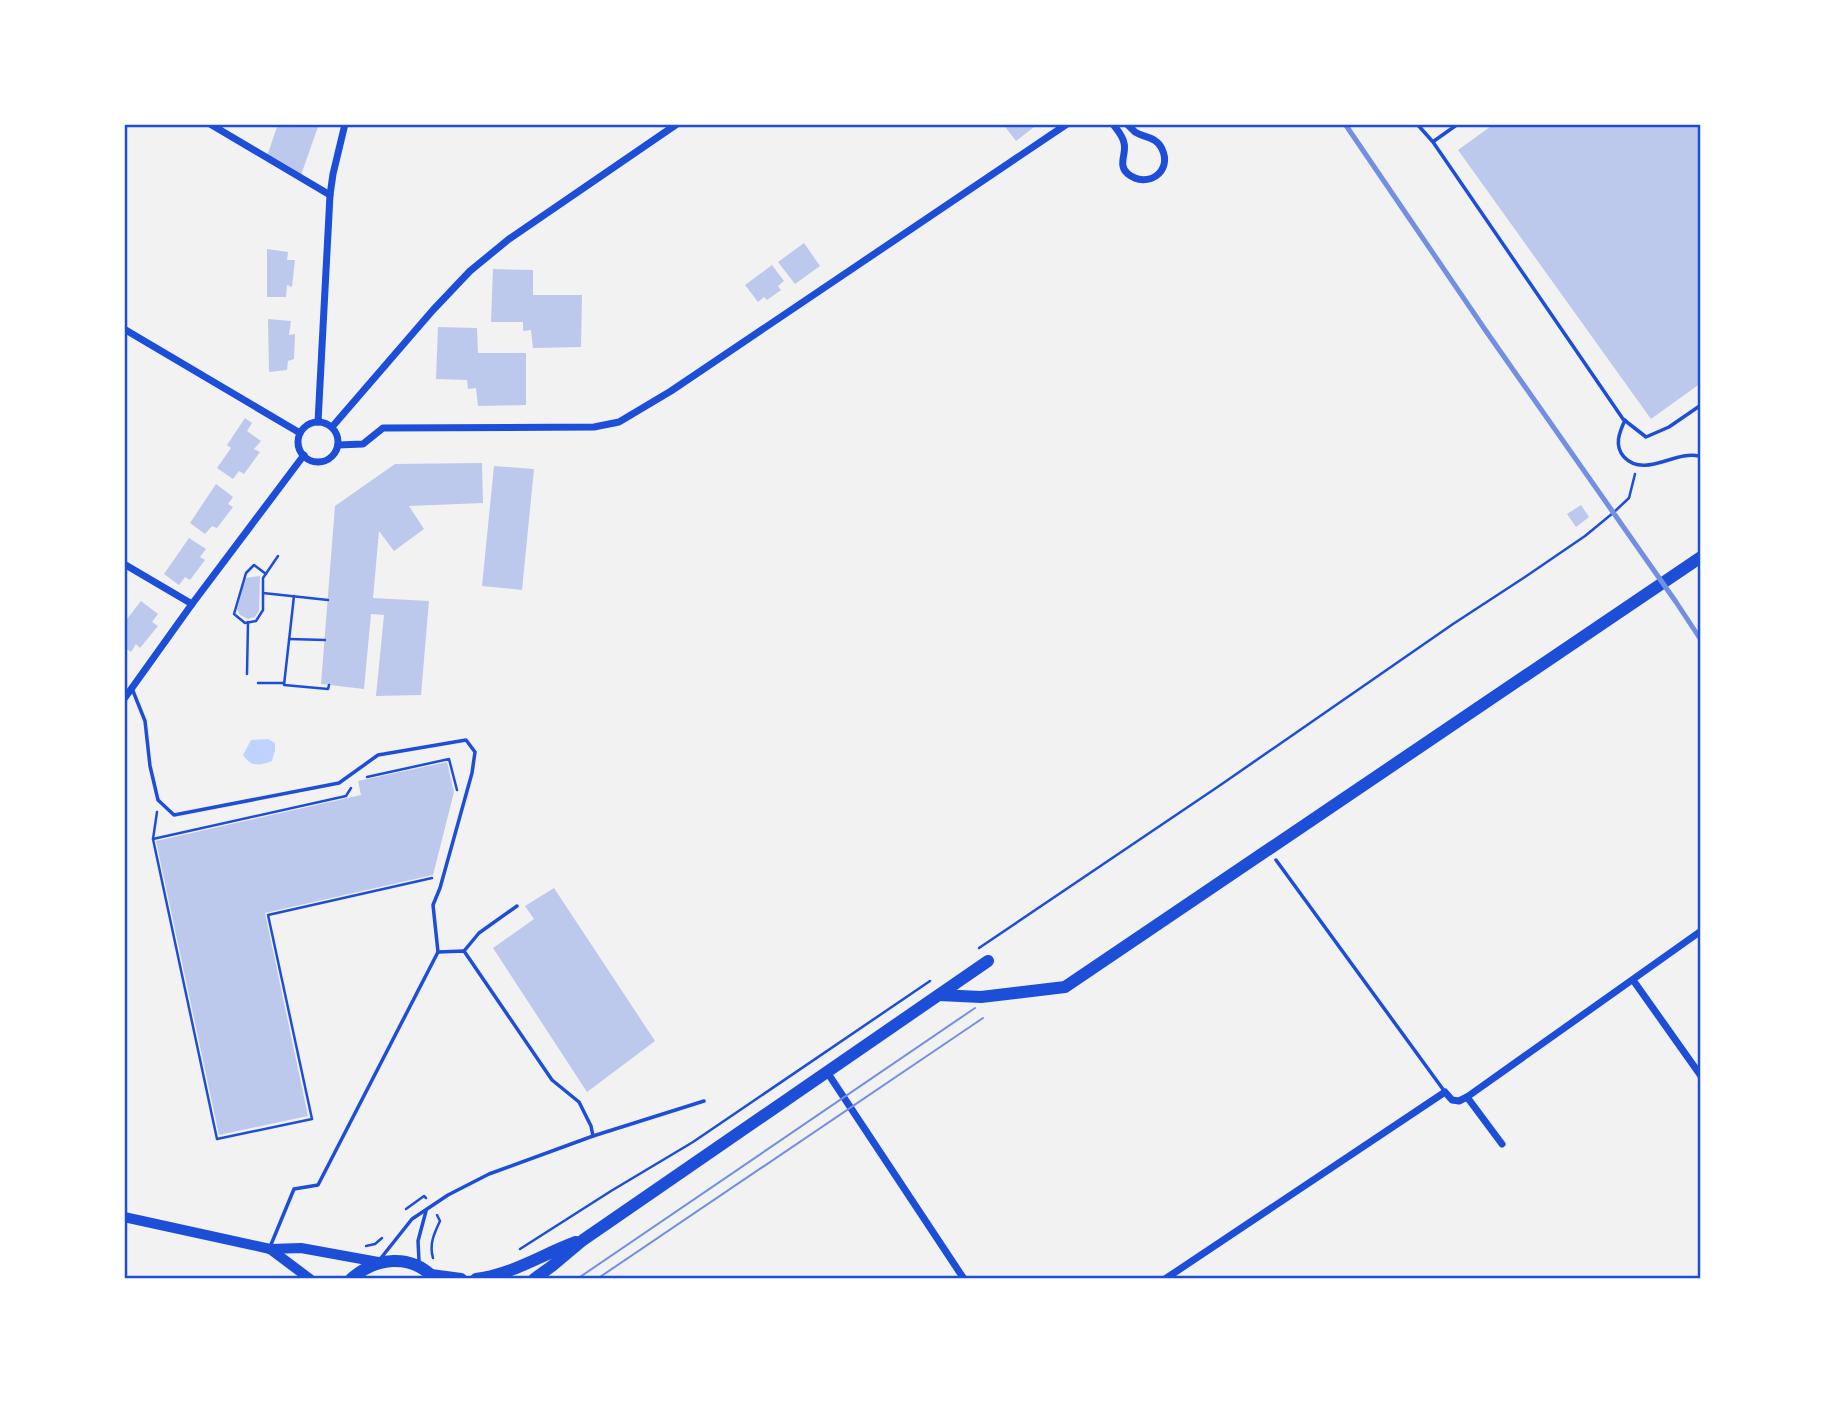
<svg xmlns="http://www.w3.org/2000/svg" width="1825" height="1403" viewBox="0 0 1825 1403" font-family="'Asap Condensed',sans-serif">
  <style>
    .water { fill: #bfd3fe }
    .building { fill: #bdc9ec }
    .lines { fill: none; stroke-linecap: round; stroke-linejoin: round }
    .path { stroke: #1d4ed8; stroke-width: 2.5 }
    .service { stroke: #1d4ed8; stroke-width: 3.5 }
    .minor { stroke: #1d4ed8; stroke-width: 7 }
    .tertiary { stroke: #1d4ed8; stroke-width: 10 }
    .primary { stroke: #1d4ed8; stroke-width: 12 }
    .tram { stroke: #7290e2; stroke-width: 2 }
    .rail { stroke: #7290e2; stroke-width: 5 }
    .neatline { fill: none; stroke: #1d4ed8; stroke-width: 2.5 }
  </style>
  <rect width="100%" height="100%" fill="#f2f2f2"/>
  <path class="water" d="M268 739 275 743V750L272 761C259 766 251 767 243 755L251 740Z"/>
  <g class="building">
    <polygon points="278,124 319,124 301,175 267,156"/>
    <polygon points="1003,124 1038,124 1016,141"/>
    <polygon points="1494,124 1701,124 1701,383 1651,419 1458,150"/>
    <polygon points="804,243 820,266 795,284 778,262"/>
    <polygon points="267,249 288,252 287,260 295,260 292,287 287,285 286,297 267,297"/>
    <polygon points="772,265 784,281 778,286 781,290 767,300 764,297 758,302 745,285"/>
    <polygon points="493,269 533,270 533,295 582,295 581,347 533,348 531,330 523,331 523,322 491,322"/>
    <polygon points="268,319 291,321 289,335 295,334 294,359 288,361 287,370 269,372"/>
    <polygon points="438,327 477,328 478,353 526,353 526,405 478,406 476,388 468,389 467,380 436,379"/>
    <polygon points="245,418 252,423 247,431 261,441 254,449 260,452 244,474 239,471 233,479 217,468 231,448 227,445"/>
    <polygon points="482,463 483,503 409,506 424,529 394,551 379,531 373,598 429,601 421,695 376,696 384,615 371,614 364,689 321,684 335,506 395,464"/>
    <polygon points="494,466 534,469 522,590 482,586"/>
    <polygon points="216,484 233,497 228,504 233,507 217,528 212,526 205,534 190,523"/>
    <polygon points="1581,505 1589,517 1576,527 1567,514"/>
    <polygon points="189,538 206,549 200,557 205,560 190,580 185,577 179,585 164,574"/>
    <polygon points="260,576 259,611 255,617 248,619 240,615 237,610 245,578"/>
    <polygon points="141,601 158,614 152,622 158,626 140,648 136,644 131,652 124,647 124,623"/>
    <polygon points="447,762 454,792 433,875 265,913 308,1116 219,1135 156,841 361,795 358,781"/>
    <polygon points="554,888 655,1041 587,1092 493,948 534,919 525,906"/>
  </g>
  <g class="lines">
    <g class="path">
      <polyline points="266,574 254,565 246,573 234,614 245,623 256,621 263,610 263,578 278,556"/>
      <polyline points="263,593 328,600"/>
      <polyline points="294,596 284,685 328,689 329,685"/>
      <polyline points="289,639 325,640"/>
      <polyline points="247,674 248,622"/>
      <polyline points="258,683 284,683"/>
      <polyline points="367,777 449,759 457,790"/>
      <polyline points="157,812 153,839 217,1139 312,1119 268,915 432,878"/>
      <polyline points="153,839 346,796 351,788"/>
      <polyline points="979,948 1219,786 1453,624 1525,577 1585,536 1613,513 1629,498 1635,474"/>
      <polyline points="406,1209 424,1196 426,1198"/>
      <polyline points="366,1246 375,1244 382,1238"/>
      <polyline points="520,1249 611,1191 693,1142 930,981"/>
      <path d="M433 1258C429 1244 434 1234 440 1221L437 1215"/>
    </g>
    <g class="service">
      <polyline points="1417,124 1433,142 1623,419 1646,437 1669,427 1701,405"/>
      <polyline points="1434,141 1458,124"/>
      <path d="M1625 420C1619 433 1614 446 1624 457 1645 479 1675 450 1699 456"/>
      <polyline points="133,691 145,721 150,766 158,800 174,815 339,783 378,755 466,740 475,752 472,773 440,888 433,905 438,952 318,1185 294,1189 270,1247"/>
      <polyline points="1276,860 1445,1092"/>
      <polyline points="464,951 479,933 517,906"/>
      <polyline points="438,952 464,951 552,1080 579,1102 591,1126 593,1136"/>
      <polyline points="381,1258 412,1219 448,1195 489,1174 593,1136 704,1101"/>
      <polyline points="419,1261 418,1241 426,1211"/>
    </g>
    <g class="minor">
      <polyline points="210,124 330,195"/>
      <path d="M1113 124C1117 130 1123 136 1124 143 1127 154 1117 165 1128 174 1147 189 1173 172 1162 149 1157 137 1145 138 1135 132 1134 131 1128 125 1127 124"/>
      <polyline points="124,329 300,433"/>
      <polyline points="318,422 330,195 333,174 345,124"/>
      <circle cx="318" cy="442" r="20"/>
      <polyline points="332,427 433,310 470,271 509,239 677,124"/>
      <polyline points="338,445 363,444 383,428 594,427 619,422 671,391 1067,124"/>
      <polyline points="124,564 192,604"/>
      <polyline points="124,699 192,604 304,455"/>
      <polyline points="1633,980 1701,1076"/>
      <polyline points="827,1072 964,1279"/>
      <polyline points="1467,1097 1502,1144"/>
      <polyline points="1165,1279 1445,1092 1452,1100 1459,1101 1467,1097 1701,931"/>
    </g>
    <g class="tertiary">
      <polyline points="124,1217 270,1249 301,1248 378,1262"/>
      <polyline points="270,1249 310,1279"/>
    </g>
    <g class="primary">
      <polyline points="939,995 981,997 1065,987 1701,557"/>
      <polyline points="431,1275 461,1279"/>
      <path d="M351 1279C376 1257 411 1253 435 1279"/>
      <path d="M476 1279C511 1275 543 1254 576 1242"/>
      <polyline points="534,1279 552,1266 583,1240 988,961"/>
    </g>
    <g class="tram">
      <polyline points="577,1279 975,1008"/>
      <polyline points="597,1279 983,1018"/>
    </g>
    <polyline class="rail" points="1345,124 1486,331 1676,602 1701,640"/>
  </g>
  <rect width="1825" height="1403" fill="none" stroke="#ffffff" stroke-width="252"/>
  <rect x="126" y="126" width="1573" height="1151" class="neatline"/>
</svg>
